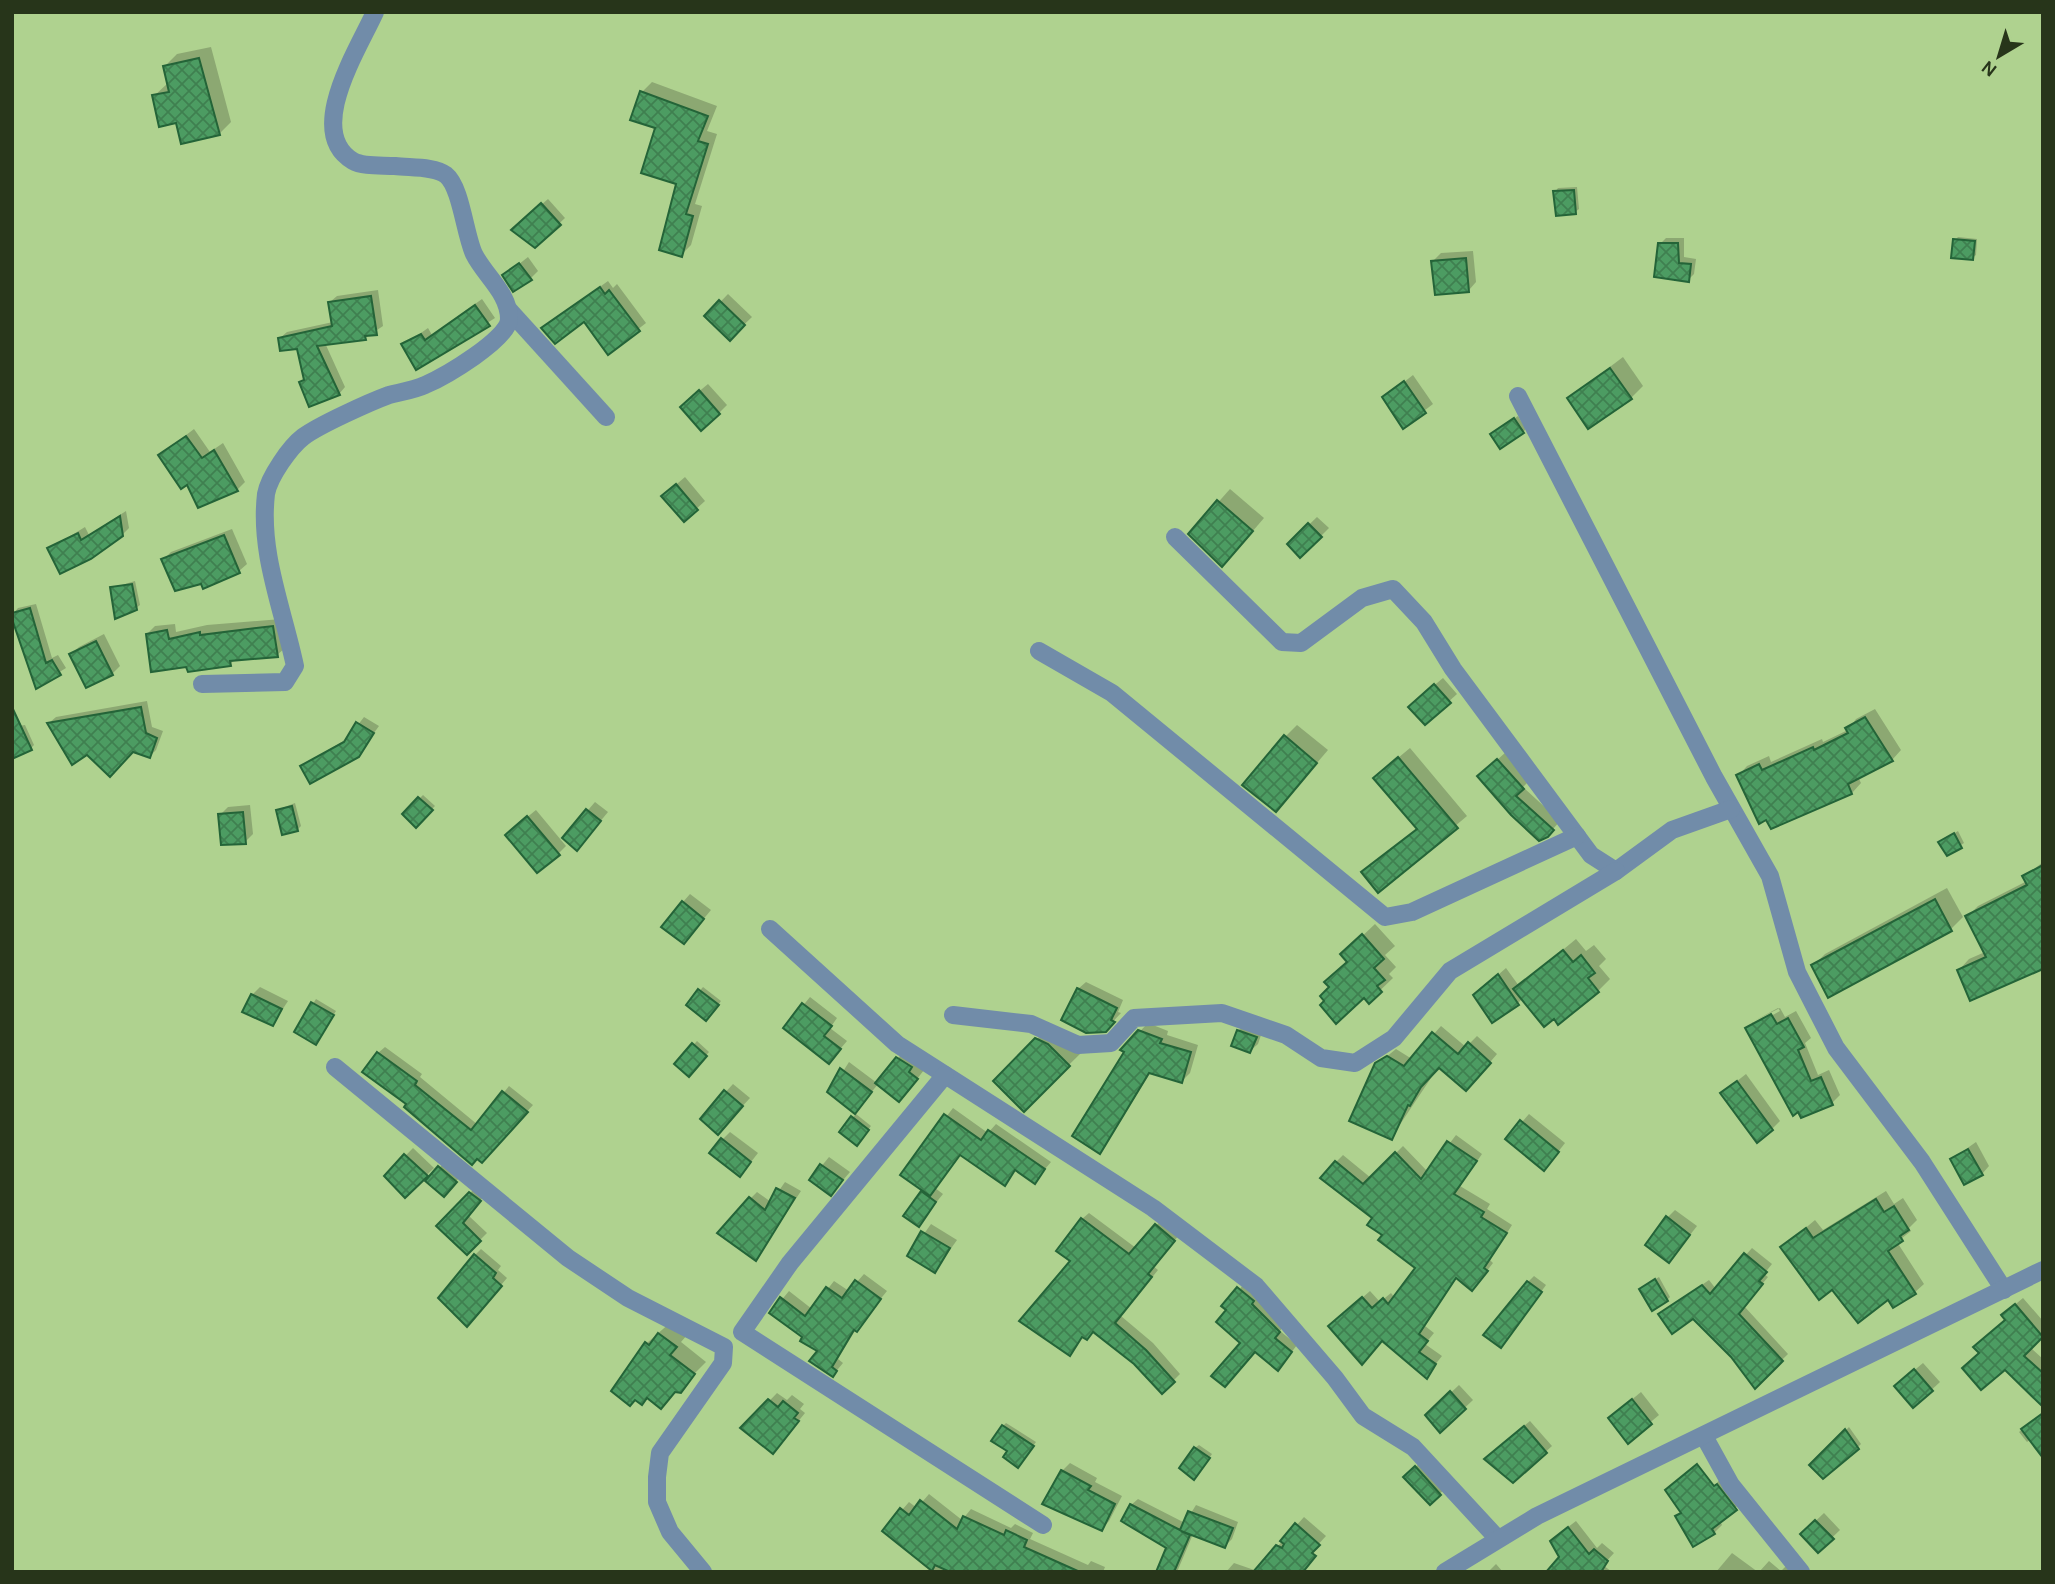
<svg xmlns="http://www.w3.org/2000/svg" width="2055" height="1584" viewBox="0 0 2055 1584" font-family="Karla,sans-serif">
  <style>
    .shadow { fill: #0003 }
    .building { fill: url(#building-cross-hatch); stroke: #246438; stroke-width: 2 }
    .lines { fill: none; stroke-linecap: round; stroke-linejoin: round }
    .minor { stroke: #718ca9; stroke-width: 18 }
  </style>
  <defs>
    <pattern id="building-cross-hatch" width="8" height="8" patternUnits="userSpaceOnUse" patternTransform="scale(1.75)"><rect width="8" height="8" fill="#4c9c62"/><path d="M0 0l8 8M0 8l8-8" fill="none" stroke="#3f8050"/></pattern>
  </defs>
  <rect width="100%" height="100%" fill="#afd28f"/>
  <g class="shadow">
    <polygon points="211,47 231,122 219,134 177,121 154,96 168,83 165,66 177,54"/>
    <polygon points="652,82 717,106 707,131 717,134 695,204 702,206 691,245 681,255 678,183 642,92"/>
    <polygon points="1577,187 1579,209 1575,212 1555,192 1558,188"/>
    <polygon points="548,199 565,218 535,246 519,224"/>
    <polygon points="1958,237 1977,239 1976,255 1972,258 1955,240"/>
    <polygon points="1666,238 1684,238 1684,257 1696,259 1694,274 1688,280 1660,244"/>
    <polygon points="1473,251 1476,282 1469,290 1433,261 1441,253"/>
    <polygon points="528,257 538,271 531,278 505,275"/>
    <polygon points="608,281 613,288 617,284 646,323 609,352 584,319 543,328"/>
    <polygon points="378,290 383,326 365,338 325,343 345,387 339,394 301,382 305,378 298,347 280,338 287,332 333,322 330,302 337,296"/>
    <polygon points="728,294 752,317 730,338 707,316"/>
    <polygon points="482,299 495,318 417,368 404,345 428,328 432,335"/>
    <polygon points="1623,357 1643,386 1631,398 1569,398"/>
    <polygon points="1413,375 1433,404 1404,426 1384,398"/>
    <polygon points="708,384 727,405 719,413 690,399"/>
    <polygon points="1518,416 1526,429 1523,432 1496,431"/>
    <polygon points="194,429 210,452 223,443 245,482 237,490 188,482 160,455"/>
    <polygon points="685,477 705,501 684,520 671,489"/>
    <polygon points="1230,489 1264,518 1234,553 1190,534"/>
    <polygon points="126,511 129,528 122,535 49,549 85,527 89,535"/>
    <polygon points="1317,517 1329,528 1301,556 1289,544"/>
    <polygon points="232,529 247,564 239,571 202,581 163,560 171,552"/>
    <polygon points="135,581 140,605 136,608 112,588"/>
    <polygon points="36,604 52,658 58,655 66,668 37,686 13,614 18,608"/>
    <polygon points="281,619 285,648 277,655 236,659 230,664 188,665 147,634 155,626 175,624 176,632 207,625"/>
    <polygon points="104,634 120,666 112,674 71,654 79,647"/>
    <polygon points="1443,678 1457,694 1425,723 1418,699"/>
    <polygon points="147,701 152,727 163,731 156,750 150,756 49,723 56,717"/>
    <polygon points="1875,709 1901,750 1892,760 1858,777 1861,783 1852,793 1771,827 1738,776 1747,766 1769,756 1771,762 1822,739 1823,742 1848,730 1856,719"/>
    <polygon points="364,717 379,726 357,756 302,766 348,738"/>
    <polygon points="25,725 34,745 31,748 12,727"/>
    <polygon points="1297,725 1328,750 1287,798 1285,737"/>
    <polygon points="1410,748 1467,816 1378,891 1363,872 1418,828 1386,768"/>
    <polygon points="1506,752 1530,780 1523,787 1560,821 1547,836 1487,769"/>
    <polygon points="423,795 435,806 416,825 404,814"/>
    <polygon points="595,802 608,812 584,841 564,838"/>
    <polygon points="295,803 301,826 297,830 277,810"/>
    <polygon points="250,805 253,834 245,842 220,815 228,807"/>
    <polygon points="536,810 566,846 558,854 515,827"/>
    <polygon points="1958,831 1964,843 1947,854 1940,842"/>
    <polygon points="2043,862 2043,967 1959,970 1969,959 1985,952 1967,917 1978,906 2027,881 2024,877"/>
    <polygon points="1947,888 1963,917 1951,929 1813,966 1825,954"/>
    <polygon points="690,894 711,910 691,934 683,902"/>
    <polygon points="1375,924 1395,946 1385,955 1396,967 1389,974 1393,978 1369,1001 1365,996 1331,987 1349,961 1355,943"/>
    <polygon points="1576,939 1586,951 1594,945 1606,959 1599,966 1610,979 1598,991 1554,1017 1523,998 1518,1003 1483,988 1506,968 1519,986"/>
    <polygon points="1086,982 1123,1000 1118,1012 1121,1013 1105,1030 1078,989"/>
    <polygon points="260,987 288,1001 273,1024 252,995"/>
    <polygon points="703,987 721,1001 710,1016 688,1005"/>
    <polygon points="810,997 837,1018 830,1028 847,1041 835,1055 785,1028"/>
    <polygon points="316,999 336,1011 316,1043 296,1031"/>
    <polygon points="1778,1008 1754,1021 1780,1008 1785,1017 1796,1011 1811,1038 1805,1043 1818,1075 1829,1070 1840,1095 1832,1103 1747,1029 1753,1022 1753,1026 1780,1011"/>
    <polygon points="1148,1023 1168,1031 1167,1035 1198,1045 1190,1073 1182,1081 1151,1072 1100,1152 1126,1051 1123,1049"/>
    <polygon points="1246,1023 1263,1029 1258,1044 1250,1051 1238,1031"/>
    <polygon points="1441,1026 1466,1047 1477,1036 1497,1054 1474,1081 1439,1066 1391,1138 1380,1062 1396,1049 1412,1059"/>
    <polygon points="1049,1027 1081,1053 1024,1109 995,1081"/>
    <polygon points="697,1041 709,1052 689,1074 677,1064"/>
    <polygon points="385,1047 422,1074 420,1077 478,1125 509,1086 533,1105 488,1154 409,1104 378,1053"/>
    <polygon points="905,1050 924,1070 907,1092 878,1084 862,1104 830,1092 849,1062 877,1083"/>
    <polygon points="1746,1074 1780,1121 1772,1129 1722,1093"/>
    <polygon points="733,1084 750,1098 726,1124 702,1118"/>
    <polygon points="953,1108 988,1133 996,1124 1051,1162 1034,1182 1017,1169 1005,1183 961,1153 935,1188 943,1194 918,1225 925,1190 902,1175"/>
    <polygon points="856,1114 871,1126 860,1140 841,1131"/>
    <polygon points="1529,1114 1565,1143 1551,1161 1507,1139"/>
    <polygon points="730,1132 758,1153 747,1167 723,1139"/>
    <polygon points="1456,1135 1482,1154 1460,1186 1490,1204 1487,1209 1512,1225 1490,1260 1493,1263 1479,1281 1457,1277 1425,1326 1434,1333 1425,1344 1442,1356 1426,1376 1383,1340 1338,1319 1370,1291 1380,1302 1391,1293 1395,1298 1418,1267 1385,1234 1336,1162 1343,1155 1371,1178 1403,1146 1428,1172"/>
    <polygon points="1976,1142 1989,1166 1982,1174 1952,1159"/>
    <polygon points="413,1148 434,1168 405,1196 386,1176"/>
    <polygon points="829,1157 850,1172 838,1186 811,1179"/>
    <polygon points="443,1164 459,1178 444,1195 428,1180"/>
    <polygon points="785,1182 801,1191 756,1259 750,1199 757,1192 771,1202"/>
    <polygon points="477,1186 486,1193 469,1216 487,1233 467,1253 438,1226"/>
    <polygon points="1886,1191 1894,1204 1903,1198 1917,1220 1909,1228 1911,1231 1897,1242 1924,1284 1914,1293 1888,1297 1833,1288 1783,1247 1815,1220 1823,1230"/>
    <polygon points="1675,1210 1697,1226 1676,1253 1667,1218"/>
    <polygon points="1089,1213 1136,1248 1163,1218 1180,1234 1153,1266 1158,1270 1121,1316 1153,1343 1180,1374 1163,1391 1136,1363 1094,1330 1084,1335 1070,1353 1073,1261 1082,1219"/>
    <polygon points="931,1224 957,1240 935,1271 909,1255"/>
    <polygon points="1752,1248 1772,1264 1764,1274 1768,1277 1744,1306 1788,1354 1755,1386 1733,1356 1694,1317 1660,1314 1709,1280 1716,1289"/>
    <polygon points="481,1249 501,1266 498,1270 507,1278 473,1318 475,1255"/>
    <polygon points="864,1274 887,1291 856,1329 838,1359 843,1363 833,1375 819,1351 771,1313 789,1291 812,1309 834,1281 849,1291"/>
    <polygon points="1534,1276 1546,1285 1506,1340 1528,1282"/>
    <polygon points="1659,1277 1670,1297 1667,1300 1644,1286"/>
    <polygon points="1244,1282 1285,1324 1280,1331 1297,1345 1284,1362 1243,1342 1229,1310"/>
    <polygon points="2023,1298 2043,1321 2043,1338 2031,1348 2043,1359 2043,1405 2005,1368 1981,1353 2007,1320 2011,1308"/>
    <polygon points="671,1322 687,1335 681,1342 706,1362 661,1407 647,1343"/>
    <polygon points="1923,1363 1940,1382 1914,1406 1904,1379"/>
    <polygon points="1459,1385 1473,1400 1441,1430 1427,1415"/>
    <polygon points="1641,1392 1659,1415 1628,1441 1618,1411"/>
    <polygon points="777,1393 787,1400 792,1395 804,1404 800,1409 805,1413 780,1444 743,1428"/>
    <polygon points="2043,1413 2043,1450 2031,1439 2027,1442 2019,1432"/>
    <polygon points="1530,1421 1552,1446 1513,1481 1492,1453"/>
    <polygon points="1006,1423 1036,1442 1021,1462 1009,1451 1003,1426"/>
    <polygon points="1849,1427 1861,1444 1858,1447 1812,1465"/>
    <polygon points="1199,1445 1212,1454 1198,1474 1195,1448"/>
    <polygon points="1424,1459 1448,1486 1430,1503 1405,1477"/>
    <polygon points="1070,1463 1097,1478 1095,1482 1122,1496 1109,1521 1102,1529 1045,1503 1062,1471"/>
    <polygon points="1721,1478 1743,1501 1720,1521 1722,1525 1714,1533 1682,1525"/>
    <polygon points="929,1494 962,1520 971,1509 1011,1528 1015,1524 1033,1533 1030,1539 1088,1565 1091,1561 1105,1567 1103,1572 931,1572 884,1531 909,1502 917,1508"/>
    <polygon points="1138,1499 1185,1523 1196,1505 1238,1522 1232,1539 1225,1546 1193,1534 1177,1572 1158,1572 1168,1547 1131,1505"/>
    <polygon points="1824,1513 1840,1530 1818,1551 1802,1534"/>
    <polygon points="1304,1517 1326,1536 1304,1560 1269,1556"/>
    <polygon points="1576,1521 1597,1548 1602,1543 1614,1553 1603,1565 1612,1572 1549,1572 1561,1557 1559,1534"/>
    <polygon points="1732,1553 1758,1572 1716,1572"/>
    <polygon points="1769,1561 1781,1571 1786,1566 1791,1572 1759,1572"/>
    <polygon points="1234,1563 1260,1572 1226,1572"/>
    <polygon points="1496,1564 1503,1572 1488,1572"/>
  </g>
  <g class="building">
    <polygon points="199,58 220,135 181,144 176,123 159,127 152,95 169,92 163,66"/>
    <polygon points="640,91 708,116 698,141 708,144 686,214 693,216 682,257 659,250 676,184 641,173 655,128 630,120"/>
    <polygon points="1574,190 1576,214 1556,216 1553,191"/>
    <polygon points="541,203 561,225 535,248 511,230"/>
    <polygon points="1953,239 1975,241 1973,260 1951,258"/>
    <polygon points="1658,243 1678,243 1679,263 1691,264 1689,282 1654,277"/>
    <polygon points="1466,258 1469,292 1435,295 1431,261"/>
    <polygon points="519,263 532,280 513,292 502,275"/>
    <polygon points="600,287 605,294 609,290 640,331 608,355 584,322 555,344 541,328"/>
    <polygon points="371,296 377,335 365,336 366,340 317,346 340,395 309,407 299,382 304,380 297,349 280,351 278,338 332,326 328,302"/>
    <polygon points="719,300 745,325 730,341 704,316"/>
    <polygon points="475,305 490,326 416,370 401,344 421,334 425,340"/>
    <polygon points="1610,368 1632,399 1588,429 1567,398"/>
    <polygon points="1404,381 1426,413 1403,429 1382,397"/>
    <polygon points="699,390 720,414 701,431 680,407"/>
    <polygon points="1514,418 1524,433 1500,449 1490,434"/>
    <polygon points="186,436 202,458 214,450 238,491 198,508 187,485 181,489 158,455"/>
    <polygon points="676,484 698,510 684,522 661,496"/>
    <polygon points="1217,500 1253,531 1222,567 1188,534"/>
    <polygon points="120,516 123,536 91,559 60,574 47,548 78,533 81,540"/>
    <polygon points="1308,523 1322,537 1300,558 1287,544"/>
    <polygon points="224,535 240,573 203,589 201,584 175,591 161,559"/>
    <polygon points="132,584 137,610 115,619 110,587"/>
    <polygon points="30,608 46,663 52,660 61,675 36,689 12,619 12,613"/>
    <polygon points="273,626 278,657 230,661 231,666 188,672 186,667 151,672 146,634 167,630 169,639 200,632 200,635"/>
    <polygon points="96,641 113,675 86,688 69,654"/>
    <polygon points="1434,684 1451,703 1425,725 1408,707"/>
    <polygon points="12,707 32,750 12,759"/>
    <polygon points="141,707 146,733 157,738 150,758 133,752 110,777 87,755 72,765 47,723"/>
    <polygon points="1865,717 1893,761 1848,784 1852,794 1771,829 1766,820 1759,824 1736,775 1759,764 1762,770 1813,747 1814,750 1848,733 1845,728"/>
    <polygon points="356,722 374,733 359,757 310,784 300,766 344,742"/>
    <polygon points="1284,735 1317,763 1276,812 1242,785"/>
    <polygon points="1398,757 1458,828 1378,893 1361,872 1417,829 1373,778"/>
    <polygon points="1497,759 1524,789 1516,796 1554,830 1548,837 1539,841 1511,815 1477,776"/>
    <polygon points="418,797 433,810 416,828 402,814"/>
    <polygon points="292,806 298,831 282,835 276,810"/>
    <polygon points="586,809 601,821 577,851 562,838"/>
    <polygon points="243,812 246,844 221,845 218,814"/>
    <polygon points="527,816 560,855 537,873 505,835"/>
    <polygon points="1954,833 1962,848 1947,856 1938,842"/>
    <polygon points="2043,865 2043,969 1970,1001 1957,970 1986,957 1965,916 2027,885 2022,876"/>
    <polygon points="1935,899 1952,931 1828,998 1811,965"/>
    <polygon points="682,901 704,919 684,944 661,927"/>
    <polygon points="1362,934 1384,959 1374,968 1385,980 1377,986 1382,992 1369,1004 1364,998 1336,1024 1320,1005 1324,1001 1320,996 1329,987 1324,982 1347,962 1340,954"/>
    <polygon points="1563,950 1573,962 1581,955 1595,973 1588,978 1599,992 1558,1025 1554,1019 1544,1027 1513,989"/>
    <polygon points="1498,974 1519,1005 1492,1023 1473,995"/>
    <polygon points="1077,988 1117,1008 1111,1020 1115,1022 1106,1032 1086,1033 1061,1020"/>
    <polygon points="698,989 719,1005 706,1021 686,1005"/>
    <polygon points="251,994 282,1009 273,1026 242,1012"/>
    <polygon points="311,1002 334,1015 316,1045 294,1032"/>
    <polygon points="802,1003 832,1026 824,1036 841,1049 829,1064 783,1028"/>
    <polygon points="1771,1014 1777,1024 1788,1018 1804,1047 1798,1050 1811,1081 1821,1077 1833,1105 1801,1118 1798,1112 1793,1116 1745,1028"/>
    <polygon points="1138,1030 1162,1039 1160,1043 1191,1052 1182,1083 1149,1073 1100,1154 1072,1136 1124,1052 1120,1050"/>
    <polygon points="1237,1030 1257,1037 1250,1053 1231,1046"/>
    <polygon points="1432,1032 1458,1054 1468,1042 1491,1063 1466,1091 1439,1068 1421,1087 1410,1106 1408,1105 1392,1140 1349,1121 1375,1063 1387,1056 1404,1066"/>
    <polygon points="1035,1038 1048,1044 1070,1066 1024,1112 993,1081"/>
    <polygon points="692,1043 707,1056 689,1077 674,1064"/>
    <polygon points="377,1052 417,1081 415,1085 471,1130 502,1091 528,1112 482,1163 477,1159 472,1165 404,1107 406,1104 362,1072"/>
    <polygon points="896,1057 912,1067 909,1072 918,1079 899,1102 875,1083"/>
    <polygon points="840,1068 872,1092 855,1114 827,1092"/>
    <polygon points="1737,1081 1773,1130 1757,1143 1720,1093"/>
    <polygon points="724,1090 743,1106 718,1135 700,1119"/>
    <polygon points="944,1114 981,1140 988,1130 1045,1169 1035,1184 1015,1170 1005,1186 960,1155 930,1196 900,1175"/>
    <polygon points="851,1116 869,1130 857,1146 839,1132"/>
    <polygon points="1520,1120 1559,1152 1544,1171 1505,1139"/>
    <polygon points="721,1138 751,1162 740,1177 709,1153"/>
    <polygon points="1447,1141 1477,1161 1454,1194 1484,1212 1481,1217 1507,1233 1484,1268 1488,1271 1472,1291 1456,1278 1419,1334 1428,1341 1419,1352 1436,1364 1427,1379 1382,1341 1362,1365 1328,1326 1362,1297 1372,1308 1383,1298 1388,1304 1415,1268 1378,1240 1382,1235 1367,1225 1372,1218 1320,1178 1335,1161 1363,1184 1395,1152 1421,1179"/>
    <polygon points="1968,1149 1983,1175 1964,1185 1950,1159"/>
    <polygon points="404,1154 428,1176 405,1198 384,1176"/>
    <polygon points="820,1164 843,1180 831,1196 809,1180"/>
    <polygon points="438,1166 457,1182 444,1197 425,1181"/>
    <polygon points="776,1188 795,1198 756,1261 717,1233 749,1197 765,1210"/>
    <polygon points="921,1191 936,1202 919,1227 903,1216"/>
    <polygon points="469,1192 481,1201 463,1223 481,1241 467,1255 436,1226"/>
    <polygon points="1876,1199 1884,1212 1894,1206 1909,1230 1900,1236 1903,1241 1888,1251 1916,1294 1893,1308 1888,1300 1858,1323 1832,1290 1819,1300 1780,1247 1806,1228 1813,1238"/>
    <polygon points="1666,1216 1690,1235 1669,1263 1645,1245"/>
    <polygon points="1081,1218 1129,1254 1155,1224 1175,1241 1148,1274 1152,1277 1115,1323 1146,1350 1175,1382 1162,1394 1134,1364 1093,1332 1087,1340 1082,1337 1070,1356 1019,1321 1070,1261 1056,1251"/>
    <polygon points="921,1231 950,1248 935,1273 907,1256"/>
    <polygon points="1744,1253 1767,1272 1759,1281 1763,1284 1739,1314 1783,1361 1755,1389 1731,1357 1693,1319 1672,1334 1658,1314 1702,1285 1710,1294"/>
    <polygon points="474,1254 496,1273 493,1278 502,1286 467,1327 438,1298"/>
    <polygon points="1655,1279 1668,1301 1652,1311 1639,1289"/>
    <polygon points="855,1280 881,1299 857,1332 854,1330 832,1367 837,1371 833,1377 809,1361 817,1351 800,1341 802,1337 769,1313 780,1297 805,1316 826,1287 842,1298"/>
    <polygon points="1527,1281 1542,1292 1501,1348 1483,1335"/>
    <polygon points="1237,1287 1254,1301 1252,1304 1280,1332 1275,1338 1292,1352 1278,1371 1255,1352 1225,1387 1211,1376 1240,1343 1216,1322 1226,1310 1221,1306"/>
    <polygon points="2015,1304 2043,1337 2024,1356 2043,1373 2043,1407 2005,1370 1981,1390 1962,1368 1979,1353 1973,1347 2005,1320 2001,1315"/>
    <polygon points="658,1333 677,1347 670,1355 695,1374 681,1393 675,1392 661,1409 647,1398 642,1405 635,1400 630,1406 611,1391 645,1342 649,1345"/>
    <polygon points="1914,1369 1933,1391 1913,1408 1894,1386"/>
    <polygon points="1450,1391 1466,1409 1440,1433 1425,1415"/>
    <polygon points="768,1399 778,1407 783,1401 798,1413 794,1418 799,1421 773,1454 740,1428"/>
    <polygon points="1632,1399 1652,1424 1628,1444 1608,1418"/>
    <polygon points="2043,1413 2043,1458 2021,1429"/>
    <polygon points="1002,1425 1034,1446 1018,1468 1003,1457 1007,1451 991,1441"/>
    <polygon points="1524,1426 1547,1453 1513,1483 1484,1459"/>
    <polygon points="1845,1429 1859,1449 1823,1479 1809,1465"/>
    <polygon points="1194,1447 1210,1458 1194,1480 1179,1468"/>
    <polygon points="1697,1464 1714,1486 1717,1484 1737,1510 1712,1529 1715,1534 1693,1547 1675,1516 1681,1513 1665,1490"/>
    <polygon points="1415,1466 1441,1495 1430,1505 1403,1477"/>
    <polygon points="1061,1470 1091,1486 1088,1490 1115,1504 1102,1531 1042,1504"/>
    <polygon points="920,1500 957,1529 963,1516 1004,1535 1006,1530 1027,1540 1024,1547 1080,1572 950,1572 935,1565 932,1571 882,1531 900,1508 909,1515"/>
    <polygon points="1130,1504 1180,1530 1188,1511 1233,1528 1225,1548 1181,1531 1190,1535 1174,1572 1156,1572 1166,1548 1121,1521"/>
    <polygon points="1815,1520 1834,1539 1818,1553 1800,1534"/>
    <polygon points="1295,1523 1320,1545 1312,1553 1316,1556 1303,1572 1253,1572 1276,1545 1282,1548 1284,1544 1280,1541"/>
    <polygon points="1568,1527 1589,1554 1594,1549 1608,1561 1601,1572 1546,1572 1559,1557 1550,1541"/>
  </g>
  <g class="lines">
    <g class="minor">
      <polyline points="509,310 606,417"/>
      <polyline points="1518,396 1714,777 1770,876 1797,972 1836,1048 1922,1162 2004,1290"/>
      <polyline points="1175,537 1282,642 1301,643 1362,598 1393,589 1424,622 1453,669 1591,855 1616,871 1672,830 1731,809"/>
      <polyline points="1039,651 1112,693 1385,917 1412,912 1577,836"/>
      <path d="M202 684 285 682 295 666C283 609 259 553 266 494 269 477 290 447 303 437 319 425 370 402 389 395 401 392 414 390 425 385 444 377 509 339 509 319 509 293 485 276 474 254 465 235 461 187 446 175 434 166 410 168 395 166 383 165 363 167 353 161 304 132 359 48 375 12"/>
      <polyline points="770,929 897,1044 1153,1208 1256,1286 1335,1378 1363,1416 1413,1447 1498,1539"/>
      <polyline points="953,1015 1031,1024 1078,1045 1111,1043 1134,1018 1222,1013 1286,1035 1321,1058 1355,1063 1394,1038 1450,971 1616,871"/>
      <polyline points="335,1067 568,1258 628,1298 724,1347 723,1363 660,1453 657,1477 657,1502 670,1532 703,1572"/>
      <polyline points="945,1075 790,1263 742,1332 1043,1525"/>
      <polyline points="1704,1436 1731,1485 1801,1572"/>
      <polyline points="1445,1572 1537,1516 2043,1270"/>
    </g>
  </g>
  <rect width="2055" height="1584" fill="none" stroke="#27351a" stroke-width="28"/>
  <g transform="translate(1999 56) rotate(218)" stroke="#afd28f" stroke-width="5" paint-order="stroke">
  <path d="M0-5L12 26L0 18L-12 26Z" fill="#27351a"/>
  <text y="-10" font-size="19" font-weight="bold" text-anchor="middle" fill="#27351a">N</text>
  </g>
</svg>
